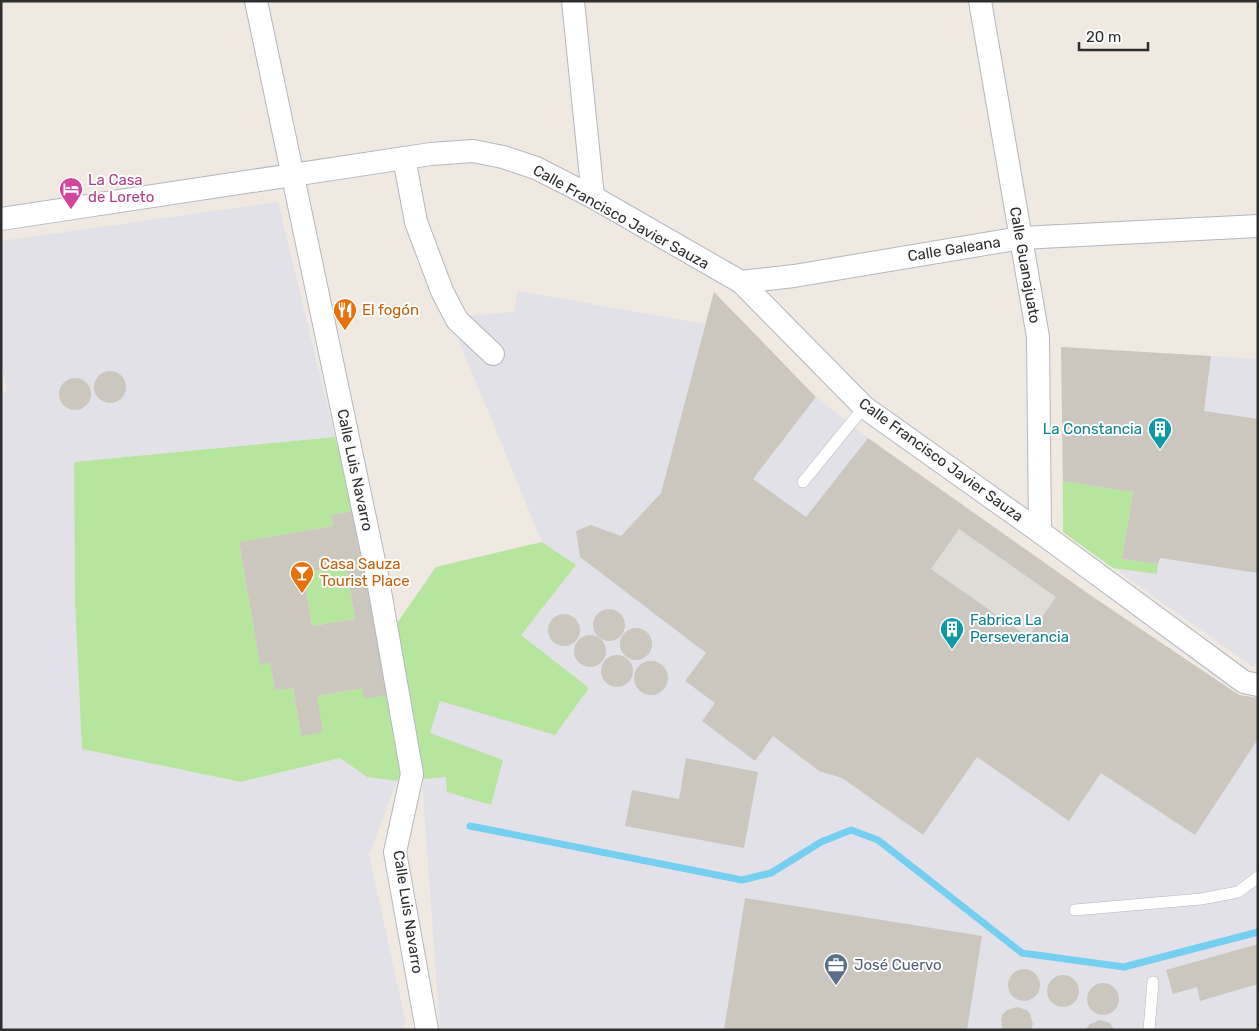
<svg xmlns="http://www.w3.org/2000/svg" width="1259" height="1031" viewBox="0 0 1259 1031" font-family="Rubik,sans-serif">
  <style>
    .industrial { fill: #e3e1e8 }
    .green { fill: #b6e59e }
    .plaza { fill: #dfdcd8 }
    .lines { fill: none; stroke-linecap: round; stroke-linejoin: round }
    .stream { stroke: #75cff0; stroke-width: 7 }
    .building { fill: #cbc7bf; fill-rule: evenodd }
    .lane-casing { stroke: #b4b7c1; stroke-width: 12 }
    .street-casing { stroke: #b4b7c1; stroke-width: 24 }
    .lane { stroke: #fff; stroke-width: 11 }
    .street { stroke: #fff; stroke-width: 22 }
    .labels { text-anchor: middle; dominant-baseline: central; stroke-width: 4; stroke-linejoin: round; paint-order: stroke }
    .hotel-label { font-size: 15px; fill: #b23c85; stroke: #fff; text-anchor: start }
    .street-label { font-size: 15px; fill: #2e2e2e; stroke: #fff }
    .food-label { font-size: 15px; fill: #c56008; stroke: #fff; text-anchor: start }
    .culture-label { font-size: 15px; fill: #0d838f; stroke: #fff; text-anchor: end }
    .service-label { font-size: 15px; fill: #4e5e75; stroke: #fff; text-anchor: start }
  </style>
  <rect width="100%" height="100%" fill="#efe9e1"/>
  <g class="industrial">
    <polygon points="278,202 335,437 74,462 75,603 82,749 241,782 340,758 367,777 397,781 369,855 406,1024 402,1030 1,1030 1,394 7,392 1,363 1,241"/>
    <polygon points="518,291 705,324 714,292 816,397 868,438 1093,597 1239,695 1258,698 1258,1030 440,1030 422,779 393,629 436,567 542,542 449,317 514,312"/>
    <polygon points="1061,347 1258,359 1258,658 1253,667 1063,532"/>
  </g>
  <g class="green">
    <polygon points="335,437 356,510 331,515 333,526 239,542 260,664 270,663 275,690 293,688 301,736 317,696 362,688 388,695 403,769 397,781 367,777 340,758 241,782 82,749 75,603 74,462"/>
    <polygon points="1063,481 1133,492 1122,559 1158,564 1157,574 1113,568 1063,532"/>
    <polygon points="542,542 576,565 521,635 589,688 555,735 440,701 430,733 503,760 491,805 447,792 446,777 422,779 393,629 436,567"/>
    <polygon points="346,566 355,619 312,626 303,573"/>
  </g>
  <polygon class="plaza" points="959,529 1056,597 1028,637 931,569"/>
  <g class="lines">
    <polyline class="stream" points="470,826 742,880 771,873 821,842 851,830 878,840 1022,953 1124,967 1258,932"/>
  </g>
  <g class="building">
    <path d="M714 292 816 397 753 479 806 517 868 438 1093 597 1239 695 1258 698V739L1195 835 1101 773 1069 821 977 757 923 835 842 778 819 771 773 736 755 761 702 721 715 703 685 681 706 653 580 557 576 531 591 525 621 536 661 493ZM959 529 1056 597 1028 637 931 569Z"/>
    <polygon points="1061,347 1211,356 1204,411 1258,419 1258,573 1160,558 1158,564 1122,559 1133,492 1063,481"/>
    <circle cx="110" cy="387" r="16"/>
    <circle cx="75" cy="394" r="16"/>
    <path d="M356 510 388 695 364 699 362 688 317 696 323 732 301 736 293 688 275 690 270 663 260 665 239 542 333 526 331 515ZM346 566 355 619 312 626 303 573Z"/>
    <circle cx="609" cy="625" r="16"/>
    <circle cx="564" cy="630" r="16"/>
    <circle cx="636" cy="644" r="16"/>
    <circle cx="590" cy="651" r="16"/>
    <circle cx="617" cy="671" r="16"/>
    <circle cx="651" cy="678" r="17"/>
    <polygon points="686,758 758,772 744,848 625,826 632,790 679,799"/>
    <polygon points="745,898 982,936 967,1030 724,1030"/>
    <polygon points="1258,944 1258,984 1200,1001 1197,987 1173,994 1166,970"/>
    <circle cx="1024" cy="985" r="16"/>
    <circle cx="1063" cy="991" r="16"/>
    <circle cx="1103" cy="999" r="16"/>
    <polygon points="1017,1007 1027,1010 1030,1014 1033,1024 1031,1030 1002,1029 1001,1019 1003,1014 1007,1010"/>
    <polygon points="1100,1020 1110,1023 1114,1030 1085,1030 1090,1024"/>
  </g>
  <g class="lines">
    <g class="lane-casing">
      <g id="lane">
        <polyline points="803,482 864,407"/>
        <polyline points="1075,910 1201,899 1238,892 1258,877"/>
        <polyline points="1149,1030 1153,982"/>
      </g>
    </g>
    <g class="street-casing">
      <g id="street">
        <polyline points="256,1 378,580 412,774 395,852 427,1030"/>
        <polyline points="573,1 593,197"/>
        <polyline points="980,1 1038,337 1040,532"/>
        <polyline points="404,158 416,222 442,291 457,320 493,354"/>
        <polyline points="1,219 431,154 473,151 503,157 536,168 593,197 741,282 864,407 1040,532 1244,682 1258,685"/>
        <polyline points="741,282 794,276 1021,238 1258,226"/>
      </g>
    </g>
    <use href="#lane" class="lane"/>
    <use href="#street" class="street"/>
  </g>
  <defs>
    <g id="hotel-pin" transform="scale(1.25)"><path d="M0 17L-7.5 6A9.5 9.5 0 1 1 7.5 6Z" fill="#d1479c" stroke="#fff"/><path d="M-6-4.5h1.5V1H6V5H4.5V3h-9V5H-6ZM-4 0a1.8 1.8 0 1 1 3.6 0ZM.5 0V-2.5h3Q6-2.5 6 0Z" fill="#fff"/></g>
    <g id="restaurant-pin" transform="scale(1.25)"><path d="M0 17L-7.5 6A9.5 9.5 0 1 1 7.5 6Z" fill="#e8710a" stroke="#fff"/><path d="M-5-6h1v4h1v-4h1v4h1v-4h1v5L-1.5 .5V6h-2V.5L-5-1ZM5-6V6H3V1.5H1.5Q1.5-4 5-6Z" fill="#fff"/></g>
    <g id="building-pin" transform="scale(1.25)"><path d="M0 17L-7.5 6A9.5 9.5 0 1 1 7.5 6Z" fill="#0f9aa8" stroke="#fff"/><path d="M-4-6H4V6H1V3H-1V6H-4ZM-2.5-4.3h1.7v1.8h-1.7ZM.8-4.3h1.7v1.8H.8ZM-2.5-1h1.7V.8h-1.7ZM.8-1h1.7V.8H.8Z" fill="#fff"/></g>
    <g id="bar-pin" transform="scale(1.25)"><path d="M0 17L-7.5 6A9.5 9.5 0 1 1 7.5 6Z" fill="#e8710a" stroke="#fff"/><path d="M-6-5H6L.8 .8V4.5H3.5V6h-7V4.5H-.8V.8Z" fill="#fff"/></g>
    <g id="office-pin" transform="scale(1.25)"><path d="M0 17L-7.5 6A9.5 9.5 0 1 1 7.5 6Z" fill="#5c6f8a" stroke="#fff"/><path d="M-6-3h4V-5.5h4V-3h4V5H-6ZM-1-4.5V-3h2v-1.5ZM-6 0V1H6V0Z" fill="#fff"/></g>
  </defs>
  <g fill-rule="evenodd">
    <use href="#hotel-pin" x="71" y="189"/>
    <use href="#restaurant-pin" x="345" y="310"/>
    <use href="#building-pin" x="1160" y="429"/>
    <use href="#bar-pin" x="302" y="573"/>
    <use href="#building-pin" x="952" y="629"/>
    <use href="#office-pin" x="836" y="965"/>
  </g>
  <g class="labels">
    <g class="hotel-label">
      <text x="88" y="180">La Casa<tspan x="88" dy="17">de Loreto</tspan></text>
    </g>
    <g class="street-label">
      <text transform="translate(621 217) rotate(29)">Calle Francisco Javier Sauza</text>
      <text transform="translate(954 249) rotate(-9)">Calle Galeana</text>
      <text transform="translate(1025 265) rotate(80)">Calle Guanajuato</text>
      <text transform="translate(941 460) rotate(36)">Calle Francisco Javier Sauza</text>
      <text transform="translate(355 470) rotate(78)">Calle Luis Navarro</text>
      <text transform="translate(408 912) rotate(81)">Calle Luis Navarro</text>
    </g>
    <g class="food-label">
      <text x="362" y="310">El fogón</text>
      <text x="320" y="564">Casa Sauza<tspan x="320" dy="17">Tourist Place</tspan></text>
    </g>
    <g class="culture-label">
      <text x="1142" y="429">La Constancia</text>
      <text x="970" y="620" text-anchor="start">Fabrica La<tspan x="970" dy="17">Perseverancia</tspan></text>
    </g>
    <g class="service-label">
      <text x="854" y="965">José Cuervo</text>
    </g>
  </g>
  <rect width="1259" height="1031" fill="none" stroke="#2e2e2e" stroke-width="5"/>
  <path d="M1079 42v8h69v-8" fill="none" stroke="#2e2e2e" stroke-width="2.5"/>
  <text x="1086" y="42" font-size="15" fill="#2e2e2e" stroke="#ffffff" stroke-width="4" paint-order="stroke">20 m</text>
</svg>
